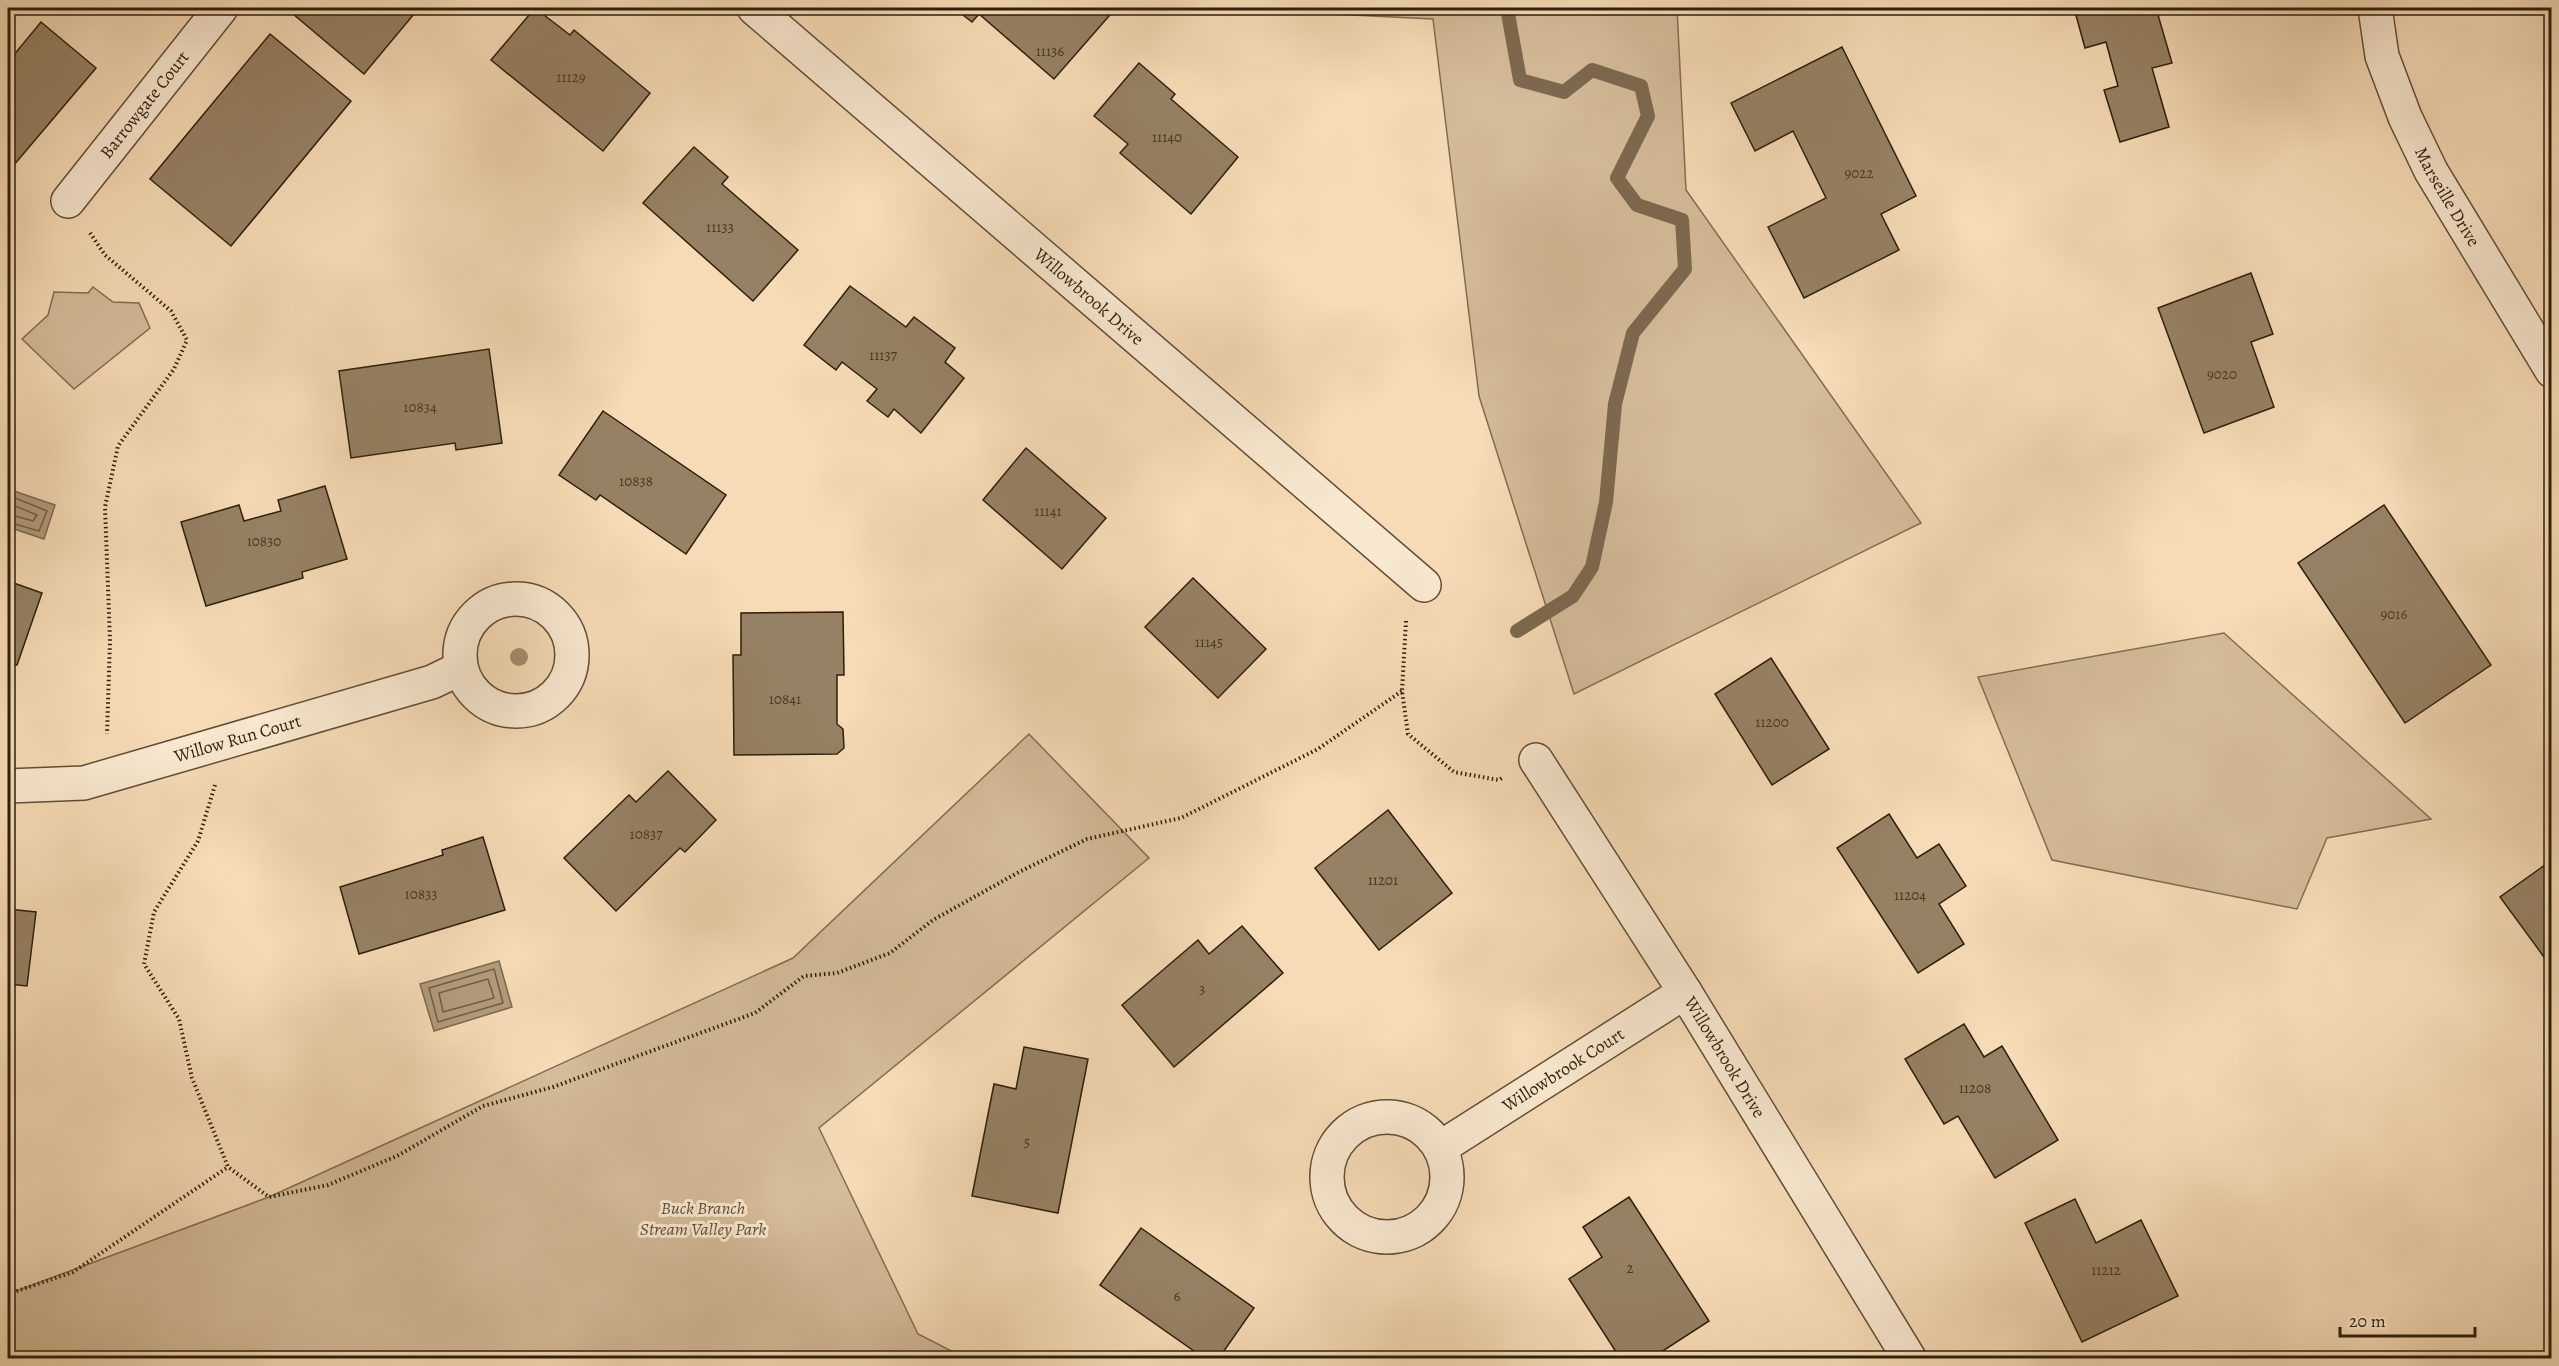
<svg xmlns="http://www.w3.org/2000/svg" width="2559" height="1366" viewBox="0 0 2559 1366" font-family="Alegreya,serif">
  <style>
    .green { fill: #d4bb99; stroke: #816d52; stroke-width: 1.5 }
    .water { fill: #b29b7c; stroke: #7d694f; stroke-width: 1.5 }
    .lines { fill: none; stroke-linecap: round; stroke-linejoin: round }
    .shore { stroke: #705d44; stroke-width: 1.5 }
    .stream { stroke: #7d694f; stroke-width: 14 }
    .building { fill: #968164; stroke: #2e1f0c; stroke-width: 1.5 }
    .minor-casing { stroke: #604e36; stroke-width: 36 }
    .path { stroke: #2e1f0c; stroke-width: 4; stroke-dasharray: 1.5 3; stroke-linecap: butt }
    .minor { stroke: #f9e8d0; stroke-width: 33 }
    .tree { fill: #a48d70 }
    .labels { text-anchor: middle; dominant-baseline: central; stroke-width: 6; stroke-linejoin: round; paint-order: stroke }
    .number-label { font-size: 15px; fill: #483822 }
    .street-label { font-size: 18px; fill: #2e1f0c; stroke: #f9e8d0 }
    .park-label { font-size: 18px; font-style: italic; fill: #604e36; stroke: #f9e8d0 }
  </style>
  <rect width="100%" height="100%" fill="#f6dbb6"/>
  <filter id="stains"><feTurbulence type="fractalNoise" baseFrequency=".00333" numOctaves="4"/><feColorMatrix values="0 0 0 0 .2 0 0 0 0 .09 0 0 0 0 .02 0 0 0 .5 -.17"/></filter>
  <radialGradient id="worn" r=".72"><stop offset=".6" stop-color="#630" stop-opacity="0"/><stop offset="1" stop-color="#630" stop-opacity=".3"/></radialGradient>
  <g class="green">
    <polygon points="1284,8 1677,8 1686,190 1921,523 1574,694 1479,396 1433,19 1290,12"/>
    <polygon points="93,287 113,302 139,303 150,328 74,389 22,339 48,315 54,292 88,293"/>
    <polygon points="2224,633 2431,819 2327,838 2297,909 2052,860 1978,677"/>
    <polygon points="1029,734 1149,858 819,1128 918,1334 965,1358 8,1358 8,1294 269,1197 793,958"/>
  </g>
  <g class="water">
    <polygon points="8,489 55,505 44,539 8,527"/>
    <polygon points="499,961 512,1007 434,1031 420,984"/>
  </g>
  <g class="lines">
    <g class="shore">
      <polyline points="8,495 47,511 39,531 8,522"/>
      <polyline points="8,503 37,515 33,521 8,514"/>
      <polygon points="494,969 503,1003 438,1022 429,988"/>
      <polygon points="488,979 494,998 443,1012 439,993"/>
    </g>
    <polyline class="stream" points="1507,8 1520,80 1564,92 1592,70 1641,86 1648,116 1617,178 1637,205 1682,220 1685,269 1633,333 1615,404 1606,502 1592,567 1573,596 1517,631"/>
  </g>
  <g class="building">
    <polygon points="286,8 419,8 364,74"/>
    <polygon points="535,8 570,35 574,30 650,93 603,151 491,60"/>
    <polygon points="954,8 1116,8 1054,79 979,14 972,22"/>
    <polygon points="2074,8 2156,8 2172,63 2152,68 2169,127 2120,142 2104,90 2118,86 2106,42 2085,48"/>
    <polygon points="41,22 96,68 8,172 8,62"/>
    <polygon points="270,34 351,101 231,246 150,179"/>
    <polygon points="1842,47 1916,196 1881,214 1899,250 1804,298 1768,227 1826,198 1793,131 1755,151 1731,103"/>
    <polygon points="1139,63 1175,94 1171,99 1238,157 1191,214 1120,153 1128,144 1094,116"/>
    <polygon points="694,147 728,177 722,184 798,250 753,301 643,203"/>
    <polygon points="2251,273 2273,334 2251,342 2274,407 2204,433 2158,308"/>
    <polygon points="850,286 906,327 914,317 955,348 945,362 964,378 921,433 894,409 888,417 867,401 877,389 842,362 836,370 804,345"/>
    <polygon points="489,349 502,443 456,450 455,443 351,458 339,371"/>
    <polygon points="603,411 726,495 686,554 600,495 596,500 559,475"/>
    <polygon points="1026,448 1106,518 1062,569 983,500"/>
    <polygon points="325,486 347,559 302,572 303,578 206,606 181,522 239,505 244,521 281,511 278,500"/>
    <polygon points="2384,505 2491,665 2405,723 2298,563"/>
    <polygon points="1193,578 1266,649 1218,698 1145,627"/>
    <polygon points="8,581 42,593 17,665 8,662"/>
    <polygon points="843,612 844,675 837,675 837,724 843,729 844,748 837,754 734,755 733,655 741,655 741,613"/>
    <polygon points="1771,658 1829,749 1772,785 1715,694"/>
    <polygon points="668,771 716,820 685,852 680,848 616,911 564,858 629,795 636,802"/>
    <polygon points="1388,810 1452,893 1379,950 1315,868"/>
    <polygon points="1889,814 1917,858 1939,844 1966,886 1939,904 1964,944 1918,973 1837,848"/>
    <polygon points="483,837 505,910 359,954 340,887 443,855 442,850"/>
    <polygon points="2552,860 2552,968 2500,897"/>
    <polygon points="8,909 36,912 27,986 8,984"/>
    <polygon points="1242,926 1283,973 1174,1067 1122,1005 1198,940 1209,954"/>
    <polygon points="1964,1024 1984,1057 2002,1046 2058,1140 1995,1178 1958,1116 1944,1124 1905,1059"/>
    <polygon points="1024,1047 1088,1059 1058,1213 972,1196 994,1084 1016,1089"/>
    <polygon points="1629,1197 1709,1321 1652,1358 1620,1358 1569,1279 1602,1257 1583,1227"/>
    <polygon points="2075,1199 2096,1243 2141,1220 2178,1296 2082,1342 2025,1223"/>
    <polygon points="1141,1228 1254,1308 1219,1358 1204,1358 1100,1285"/>
  </g>
  <g class="lines">
    <g class="minor-casing">
      <g id="minor">
        <path id="s1" d="M754 8 1424 585"/>
        <path id="s2" d="M2375 8 2382 56 2405 117 2431 171 2552 371"/>
        <path id="s3" d="M68 201 221 8"/>
        <circle cx="516" cy="655" r="56"/>
        <path id="s4" d="M1536 760 1685 992 1909 1358"/>
        <path id="s5" d="M8 786 84 783 432 682 461 668"/>
        <circle cx="1387" cy="1177" r="60"/>
        <path id="s6" d="M1440 1148 1685 992"/>
      </g>
    </g>
    <g class="path">
      <polyline points="90,233 105,255 171,311 187,340 174,369 118,446 105,507 110,641 107,734"/>
      <polyline points="1406,621 1402,691 1408,734 1454,772 1499,780 1502,778"/>
      <polyline points="215,785 198,841 154,912 144,964 179,1019 192,1078 228,1167 269,1197 328,1185 397,1156 483,1106 553,1087 755,1013 804,976 837,973 890,953 933,920 1019,872 1087,839 1181,818 1318,749 1402,691"/>
      <polyline points="8,1294 73,1272 228,1167"/>
    </g>
    <use href="#minor" class="minor"/>
  </g>
  <circle class="tree" cx="519" cy="657" r="9"/>
  <g class="labels">
    <g class="number-label">
      <text x="1050" y="51">11136</text>
      <text x="571" y="77">11129</text>
      <text x="1167" y="137">11140</text>
      <text x="1859" y="173">9022</text>
      <text x="720" y="227">11133</text>
      <text x="883" y="355">11137</text>
      <text x="2222" y="374">9020</text>
      <text x="420" y="407">10834</text>
      <text x="636" y="481">10838</text>
      <text x="1048" y="511">11141</text>
      <text x="264" y="541">10830</text>
      <text x="2394" y="614">9016</text>
      <text x="1209" y="642">11145</text>
      <text x="785" y="699">10841</text>
      <text x="1772" y="722">11200</text>
      <text x="646" y="834">10837</text>
      <text x="1383" y="880">11201</text>
      <text x="421" y="894">10833</text>
      <text x="1910" y="895">11204</text>
      <text x="1202" y="989">3</text>
      <text x="1975" y="1088">11208</text>
      <text x="1027" y="1142">5</text>
      <text x="1630" y="1268">2</text>
      <text x="2106" y="1270">11212</text>
      <text x="1177" y="1296">6</text>
    </g>
    <g class="street-label">
      <text stroke="none"><textPath href="#s3" startOffset="123">Barrowgate Court</textPath></text>
      <text stroke="none"><textPath href="#s2" startOffset="204">Marseille Drive</textPath></text>
      <text stroke="none"><textPath href="#s1" startOffset="442">Willowbrook Drive</textPath></text>
      <text stroke="none"><textPath href="#s5" startOffset="236">Willow Run Court</textPath></text>
      <text stroke="none"><textPath href="#s4" startOffset="352">Willowbrook Drive</textPath></text>
      <text stroke="none"><textPath href="#s6" startOffset="146">Willowbrook Court</textPath></text>
    </g>
    <g class="park-label">
      <text x="703" y="1208">Buck Branch<tspan x="703" dy="21">Stream Valley Park</tspan></text>
    </g>
  </g>
  <rect width="2559" height="1366" fill="none" stroke="#f6dbb6" stroke-width="30"/>
  <rect x="9" y="9" width="2541" height="1348" fill="none" stroke="#2e1f0c" stroke-width="3"/>
  <rect x="15" y="15" width="2529" height="1336" fill="none" stroke="#2e1f0c" stroke-width="1.5"/>
  <path d="M2340 1327v9h135v-9" fill="none" stroke="#2e1f0c" stroke-width="3"/>
  <text x="2349" y="1327" font-size="18" fill="#2e1f0c" stroke="#f9e8d0" stroke-width="4.5" paint-order="stroke">20 m</text>
  <rect width="100%" height="100%" filter="url(#stains)"/>
  <rect width="100%" height="100%" fill="url(#worn)"/>
</svg>
